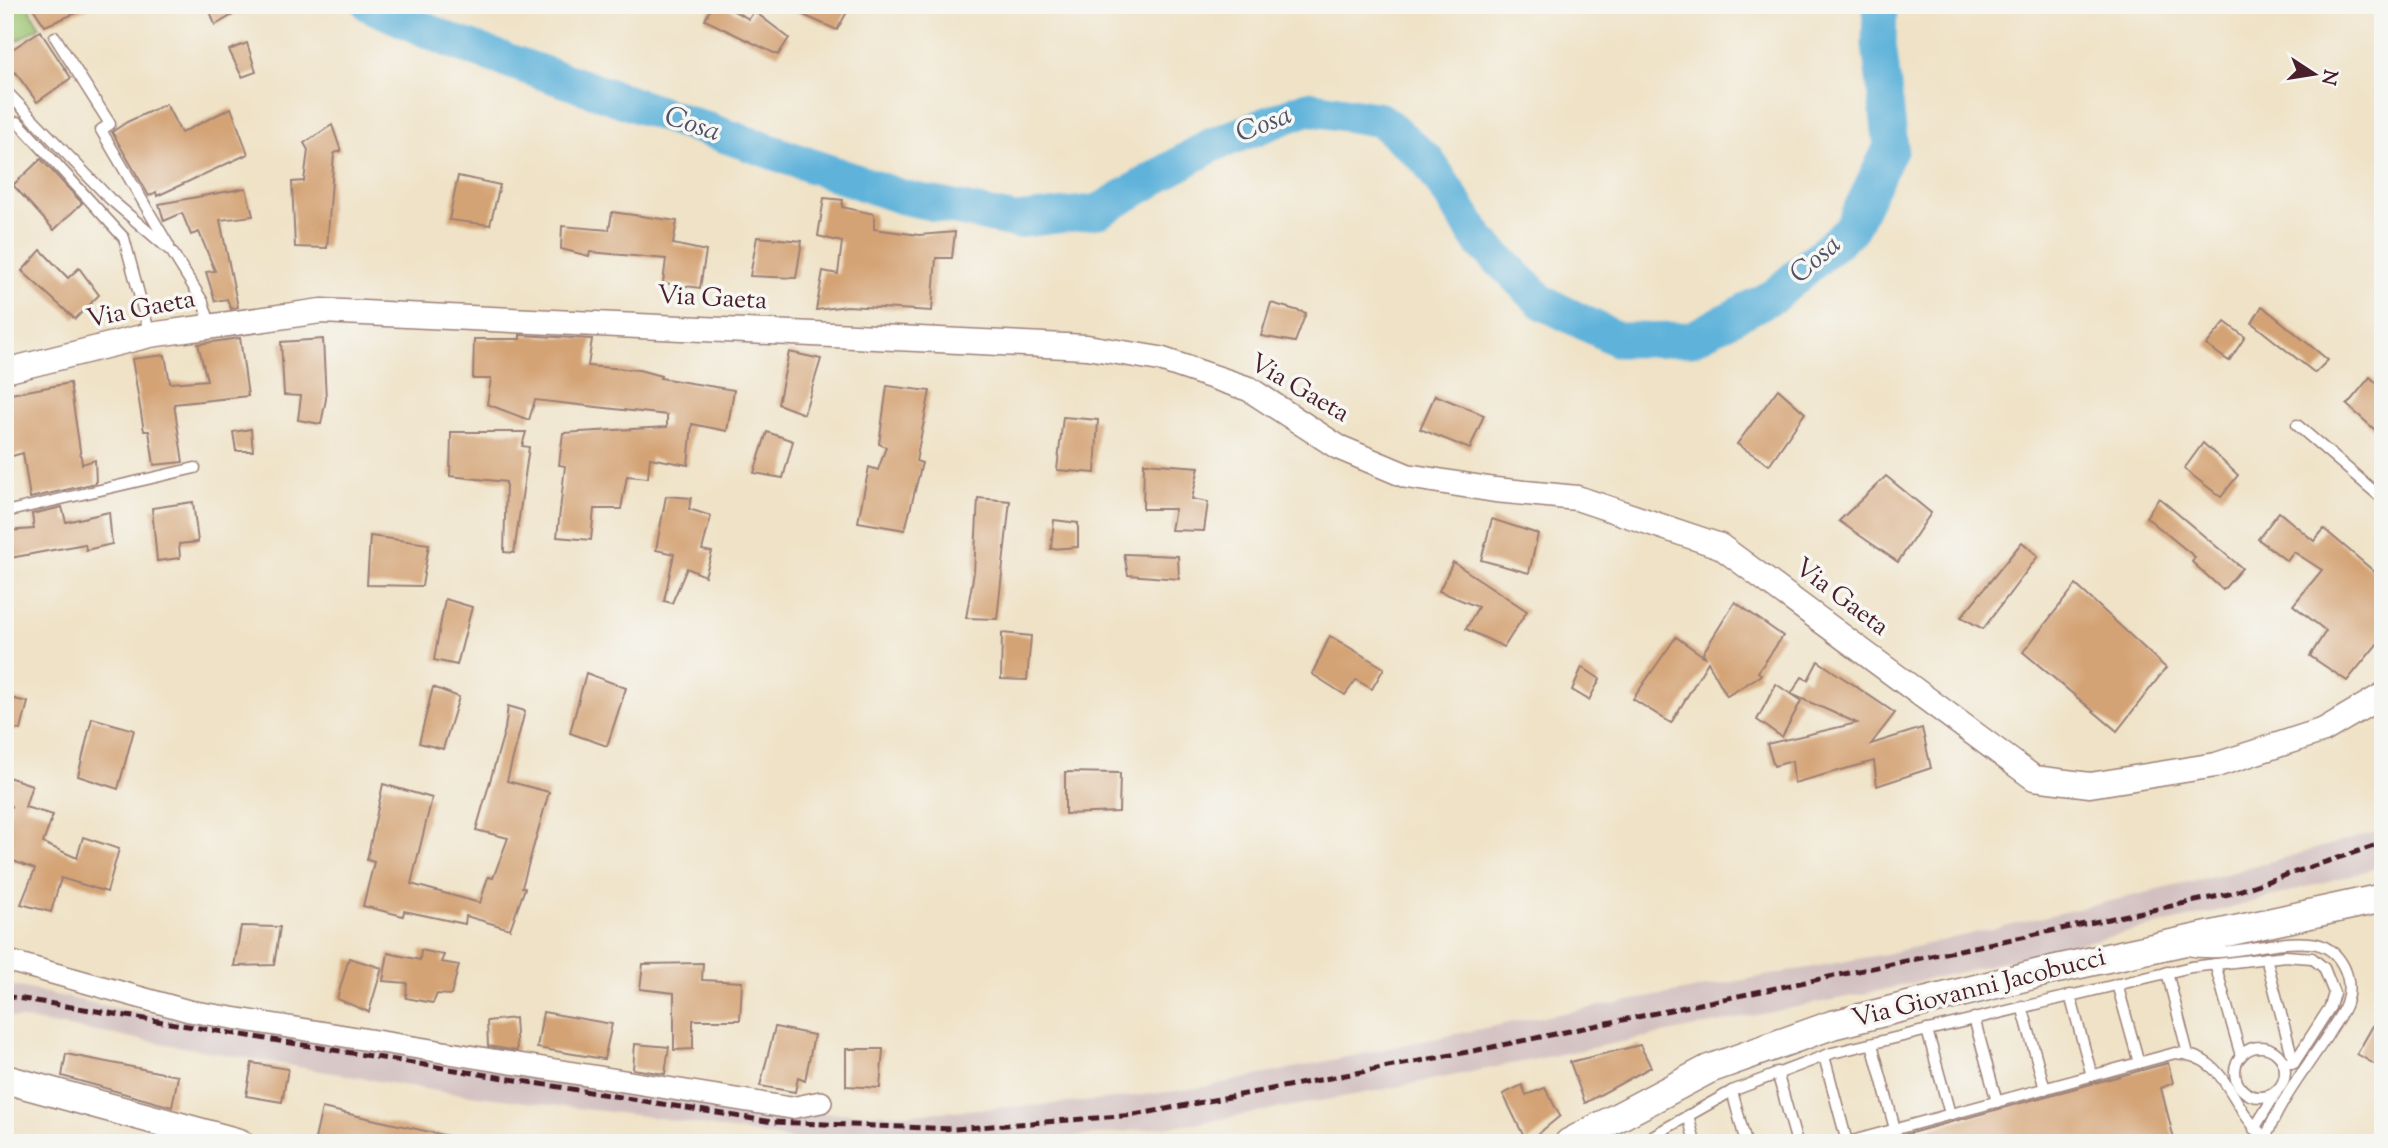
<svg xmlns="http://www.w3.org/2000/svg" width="2388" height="1148" viewBox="0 0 2388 1148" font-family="'Sorts Mill Goudy',serif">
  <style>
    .industrial { fill: #d2bfbf }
    .green { fill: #9ac36f; stroke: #72714d; stroke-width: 2 }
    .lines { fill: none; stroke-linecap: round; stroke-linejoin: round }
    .river { stroke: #5eb2da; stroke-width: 35 }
    .building { fill: #d4a375 }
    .service-casing { stroke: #9c8078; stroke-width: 13 }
    .minor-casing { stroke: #9c8078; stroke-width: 24 }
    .tertiary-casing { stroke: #9c8078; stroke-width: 27 }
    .secondary-casing { stroke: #9c8078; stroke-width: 31 }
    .service { stroke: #fff; stroke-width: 10 }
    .minor { stroke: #fff; stroke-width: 21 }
    .tertiary { stroke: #fff; stroke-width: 24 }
    .secondary { stroke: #fff; stroke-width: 28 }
    .rail { stroke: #4a1f2b; stroke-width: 5; stroke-dasharray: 10 5; stroke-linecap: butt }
    .labels { text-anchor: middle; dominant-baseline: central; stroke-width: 7; stroke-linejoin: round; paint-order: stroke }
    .street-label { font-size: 26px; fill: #4a1f2b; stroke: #f6f6f2 }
    .water-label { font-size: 28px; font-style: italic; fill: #515268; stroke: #f6f6f2 }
  </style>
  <rect width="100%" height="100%" fill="#f6f6f2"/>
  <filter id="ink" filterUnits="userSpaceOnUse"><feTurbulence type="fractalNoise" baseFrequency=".0143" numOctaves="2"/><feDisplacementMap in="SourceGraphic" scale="14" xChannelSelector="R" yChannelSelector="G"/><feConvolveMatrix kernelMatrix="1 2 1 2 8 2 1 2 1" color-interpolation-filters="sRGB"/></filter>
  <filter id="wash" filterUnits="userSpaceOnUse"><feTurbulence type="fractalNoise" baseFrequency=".00686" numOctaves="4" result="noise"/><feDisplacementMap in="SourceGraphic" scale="28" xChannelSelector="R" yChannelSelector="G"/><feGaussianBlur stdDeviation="1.57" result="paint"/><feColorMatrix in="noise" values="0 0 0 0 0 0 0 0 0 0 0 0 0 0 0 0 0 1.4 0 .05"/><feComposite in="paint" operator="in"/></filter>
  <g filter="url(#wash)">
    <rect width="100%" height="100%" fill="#efe2c6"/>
    <polygon class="industrial" points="2383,830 2383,866 2234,907 1892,988 1381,1090 1204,1122 1098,1135 991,1143 810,1143 660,1118 436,1091 5,1016 5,984 110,1007 302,1039 803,1113 910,1114 1095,1101 1199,1088 1514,1022 1885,954 2226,874"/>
    <polygon class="green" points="5,5 27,5 40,27 5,48"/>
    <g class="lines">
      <polyline class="river" points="370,5 451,41 902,197 1016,221 1099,211 1210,146 1308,108 1381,120 1428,161 1480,241 1542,302 1619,340 1691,339 1775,295 1851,229 1891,147 1879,44 1880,5"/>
    </g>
    <g id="blocks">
      <g class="building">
        <polygon points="31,5 93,5 93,6 45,26"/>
        <polygon points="208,5 250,5 215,25"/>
        <polygon points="712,5 722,5 749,19 754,11 789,38 778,55 705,20"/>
        <polygon points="781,5 851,5 837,30"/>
        <polygon points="40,31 71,78 37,102 15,72 5,79 5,54"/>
        <polygon points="247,43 256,72 242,77 229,50"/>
        <polygon points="166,104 181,133 231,108 248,154 157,196 156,192 149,196 112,132 127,122"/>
        <polygon points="332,125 341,151 334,153 327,248 295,247 292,182 304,181 308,150 304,143"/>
        <polygon points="41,159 82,203 54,230 13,185"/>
        <polygon points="458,176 500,185 490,225 449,220"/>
        <polygon points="246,188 253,216 220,220 238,307 231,309 227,299 215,301 206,272 215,271 199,232 191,235 182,213 164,221 159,204"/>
        <polygon points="824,198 843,200 842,207 874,214 874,229 919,235 955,232 952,258 936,258 932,311 847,306 816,310 823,271 838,274 842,242 818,236"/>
        <polygon points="612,212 677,221 673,244 706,251 700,288 663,283 666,259 590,252 589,256 561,249 562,226 609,230"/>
        <polygon points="757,237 802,241 796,278 750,276"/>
        <polygon points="41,250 68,278 79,268 99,295 75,319 22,271"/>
        <polygon points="1271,303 1306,313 1295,342 1261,336"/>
        <polygon points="2262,306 2328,360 2315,373 2252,323"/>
        <polygon points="2225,322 2245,337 2229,361 2206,345"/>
        <polygon points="520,335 592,339 588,366 639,370 661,376 660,378 734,390 727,431 692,424 688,465 650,458 648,478 627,476 621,509 594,509 591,540 557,537 565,466 559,465 563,433 667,427 667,415 535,400 529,420 487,404 491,379 473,379 474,339 520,339"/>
        <polygon points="240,338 248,396 174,404 183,462 154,465 149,431 144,431 132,359 165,355 170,383 207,380 198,344"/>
        <polygon points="323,339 326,399 321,424 298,420 301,396 284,395 281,342"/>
        <polygon points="789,352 821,359 804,414 778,404"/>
        <polygon points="2370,377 2383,389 2383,437 2347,405"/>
        <polygon points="70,383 82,464 95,460 96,483 30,498 23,453 5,458 5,395"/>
        <polygon points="887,386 930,391 916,461 922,463 905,530 858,522 869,467 878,470 886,447 879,444"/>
        <polygon points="1778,389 1805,413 1769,465 1737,444"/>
        <polygon points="1435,395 1484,415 1470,449 1420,429"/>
        <polygon points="1063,417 1098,420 1095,473 1057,470"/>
        <polygon points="251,429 253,451 236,451 233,432"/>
        <polygon points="451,432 526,432 522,446 529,447 514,553 504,552 506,482 450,476"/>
        <polygon points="767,432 793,441 783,478 754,473"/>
        <polygon points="2203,443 2238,475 2221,497 2184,469"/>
        <polygon points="1144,463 1199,467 1192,499 1208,502 1204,531 1171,530 1175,509 1143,509"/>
        <polygon points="1886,476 1931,513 1898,562 1839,521"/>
        <polygon points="666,496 691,498 689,509 711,516 702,550 712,552 705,576 687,568 672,603 664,601 674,554 656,550"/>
        <polygon points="978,498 1010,501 997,619 966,618 974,572"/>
        <polygon points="2159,498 2242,568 2223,590 2192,562 2195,557 2146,517"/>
        <polygon points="193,502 198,542 179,544 180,558 157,561 152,508"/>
        <polygon points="62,507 66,522 109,512 112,544 86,550 85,544 5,559 5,531 34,529 32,514"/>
        <polygon points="2279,512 2314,541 2324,529 2383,579 2383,637 2347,681 2310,656 2326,631 2293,605 2322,570 2294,552 2287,561 2258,539"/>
        <polygon points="1492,519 1538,534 1529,573 1481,560"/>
        <polygon points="1054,520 1078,523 1078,547 1051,549"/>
        <polygon points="370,536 429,544 422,586 367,585"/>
        <polygon points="2022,542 2038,556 1983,629 1961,617"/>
        <polygon points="1124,554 1178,556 1179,579 1128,575"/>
        <polygon points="1453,562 1527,611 1504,647 1466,629 1478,607 1439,591"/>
        <polygon points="2076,585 2166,668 2117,731 2023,652"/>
        <polygon points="445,599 472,607 457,665 434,660"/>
        <polygon points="1735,602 1783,636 1758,672 1761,675 1727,696 1708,662 1671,723 1633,699 1676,637 1706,658 1703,653"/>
        <polygon points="1002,633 1031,636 1027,680 1001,679"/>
        <polygon points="1330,636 1384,668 1372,689 1356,680 1345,695 1312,674"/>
        <polygon points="1818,661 1895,713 1871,744 1922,728 1931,768 1877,786 1874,761 1794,783 1792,761 1774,766 1767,744 1857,723 1791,694 1802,677 1808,680"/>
        <polygon points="1582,667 1600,679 1589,700 1572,690"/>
        <polygon points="586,673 626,688 607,746 570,733"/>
        <polygon points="1776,684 1801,701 1782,737 1757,720"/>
        <polygon points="433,687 459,697 443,749 419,743"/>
        <polygon points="5,697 28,702 21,730 5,728"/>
        <polygon points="508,706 525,711 507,781 549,792 522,887 525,888 510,929 466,916 465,924 404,911 403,916 363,906 374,862 367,860 383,784 432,798 411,884 480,903 488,877 493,878 508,838 476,830 505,729"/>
        <polygon points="92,718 134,730 118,789 78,776"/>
        <polygon points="1065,772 1120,773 1119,812 1065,814"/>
        <polygon points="5,776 32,785 25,807 53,815 43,843 77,858 83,837 119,849 107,892 61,878 51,912 21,904 35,869 5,858 5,825 11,806 5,805"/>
        <polygon points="241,926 280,927 274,965 234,966"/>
        <polygon points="421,950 444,955 441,962 459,965 451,995 437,994 433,1003 406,998 407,983 383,981 388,953 420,960"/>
        <polygon points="349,958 382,968 369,1012 337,999"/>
        <polygon points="703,963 702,980 742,982 740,1020 693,1020 693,1049 674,1050 674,993 640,989 643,964"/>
        <polygon points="2383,1008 2383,1069 2357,1054"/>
        <polygon points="543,1012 612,1024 604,1059 537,1048"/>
        <polygon points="515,1018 517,1051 488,1046 487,1021"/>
        <polygon points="775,1027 814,1035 805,1081 798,1078 795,1092 760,1086"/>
        <polygon points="635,1044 669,1047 665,1074 633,1069"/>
        <polygon points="1640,1045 1651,1067 1585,1103 1570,1062"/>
        <polygon points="846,1049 883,1049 880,1088 846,1086"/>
        <polygon points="66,1054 178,1076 172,1107 62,1076"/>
        <polygon points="252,1063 288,1069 282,1102 246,1096"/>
        <polygon points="2168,1063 2173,1083 2161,1088 2175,1143 1889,1143 1889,1139"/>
        <polygon points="1522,1085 1526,1095 1545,1088 1560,1116 1527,1143 1503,1094"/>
        <polygon points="322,1108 448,1136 447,1143 331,1143 315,1139"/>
      </g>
    </g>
  </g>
  <g filter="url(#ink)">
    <use href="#blocks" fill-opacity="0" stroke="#9c8078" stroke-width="2"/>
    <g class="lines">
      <g class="service-casing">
        <g id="service">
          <polyline points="55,37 110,124 101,130 169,246"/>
          <polyline points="5,90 110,199 172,252 203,302 211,327"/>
          <polyline points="18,122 124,238 150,335"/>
          <polyline points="2297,425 2383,499"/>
          <polyline points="5,512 195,468"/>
          <path d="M2187 950C2228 959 2269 939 2310 943 2339 945 2355 977 2346 1003 2342 1015 2333 1025 2327 1036 2305 1070 2277 1104 2264 1143"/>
          <polyline points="2266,958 2294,1063"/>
          <polyline points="2215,964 2241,1056"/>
          <polyline points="2167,972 2188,1054"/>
          <polyline points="2117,984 2139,1063"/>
          <polyline points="2070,995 2092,1076"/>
          <polyline points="2022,1006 2045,1089"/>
          <polyline points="1974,1018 1997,1102"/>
          <polyline points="1927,1030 1950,1114"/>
          <polyline points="1872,1044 1895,1129"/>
          <circle cx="2260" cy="1072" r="25"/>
          <polyline points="1824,1056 1847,1142"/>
          <polyline points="1777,1072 1797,1143"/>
          <polyline points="1732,1091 1746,1143"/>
          <polyline points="1688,1115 1695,1143"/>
          <polyline points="2254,1129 2276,1093"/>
          <polyline points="1640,1143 1732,1091 1832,1053 2191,967 2285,956 2312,958 2324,968 2334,993 2330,1007 2294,1063 2283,1063"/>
          <path d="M1845 1143 2175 1053C2230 1056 2228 1107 2266 1138"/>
        </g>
      </g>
      <g class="minor-casing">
        <polyline id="minor" points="5,960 189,1011 791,1108 821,1102"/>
      </g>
      <g class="tertiary-casing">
        <polyline id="tertiary" points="5,371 150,335 321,311 1087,347 1160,359 1249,389 1338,447 1407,476 1495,490 1577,498 1720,546 2034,778 2090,785 2216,765 2324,730 2383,695"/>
      </g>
      <g class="secondary-casing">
        <g id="secondary">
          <polyline points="5,1079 239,1143"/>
          <polyline points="1569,1143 1709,1069 1832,1025 2052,970 2383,898"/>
        </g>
      </g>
      <use href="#service" class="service"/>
      <use href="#minor" class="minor"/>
      <use href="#tertiary" class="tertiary"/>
      <use href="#secondary" class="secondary"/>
      <polyline class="rail" points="5,996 772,1122 954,1129 1134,1115 1478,1050 2229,894 2383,843"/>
    </g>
  </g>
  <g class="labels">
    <g class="street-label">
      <text transform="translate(712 299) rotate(3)">Via Gaeta</text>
      <text transform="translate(141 310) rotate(-11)">Via Gaeta</text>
      <text transform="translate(1299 389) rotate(30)">Via Gaeta</text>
      <text transform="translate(1841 598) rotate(37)">Via Gaeta</text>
      <text transform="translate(1979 989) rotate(-14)">Via Giovanni Jacobucci</text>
    </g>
    <g class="water-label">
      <text transform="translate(692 125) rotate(19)">Cosa</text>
      <text transform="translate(1264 125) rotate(-21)">Cosa</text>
      <text transform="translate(1816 260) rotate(-41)">Cosa</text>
    </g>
  </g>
  <rect width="2388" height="1148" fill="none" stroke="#f6f6f2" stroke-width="28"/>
  <g transform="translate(2314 74) rotate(102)" stroke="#f6f6f2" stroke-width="5" paint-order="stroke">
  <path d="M0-5L12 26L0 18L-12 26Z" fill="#4a1f2b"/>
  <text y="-10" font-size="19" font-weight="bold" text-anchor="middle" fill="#4a1f2b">N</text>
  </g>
</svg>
